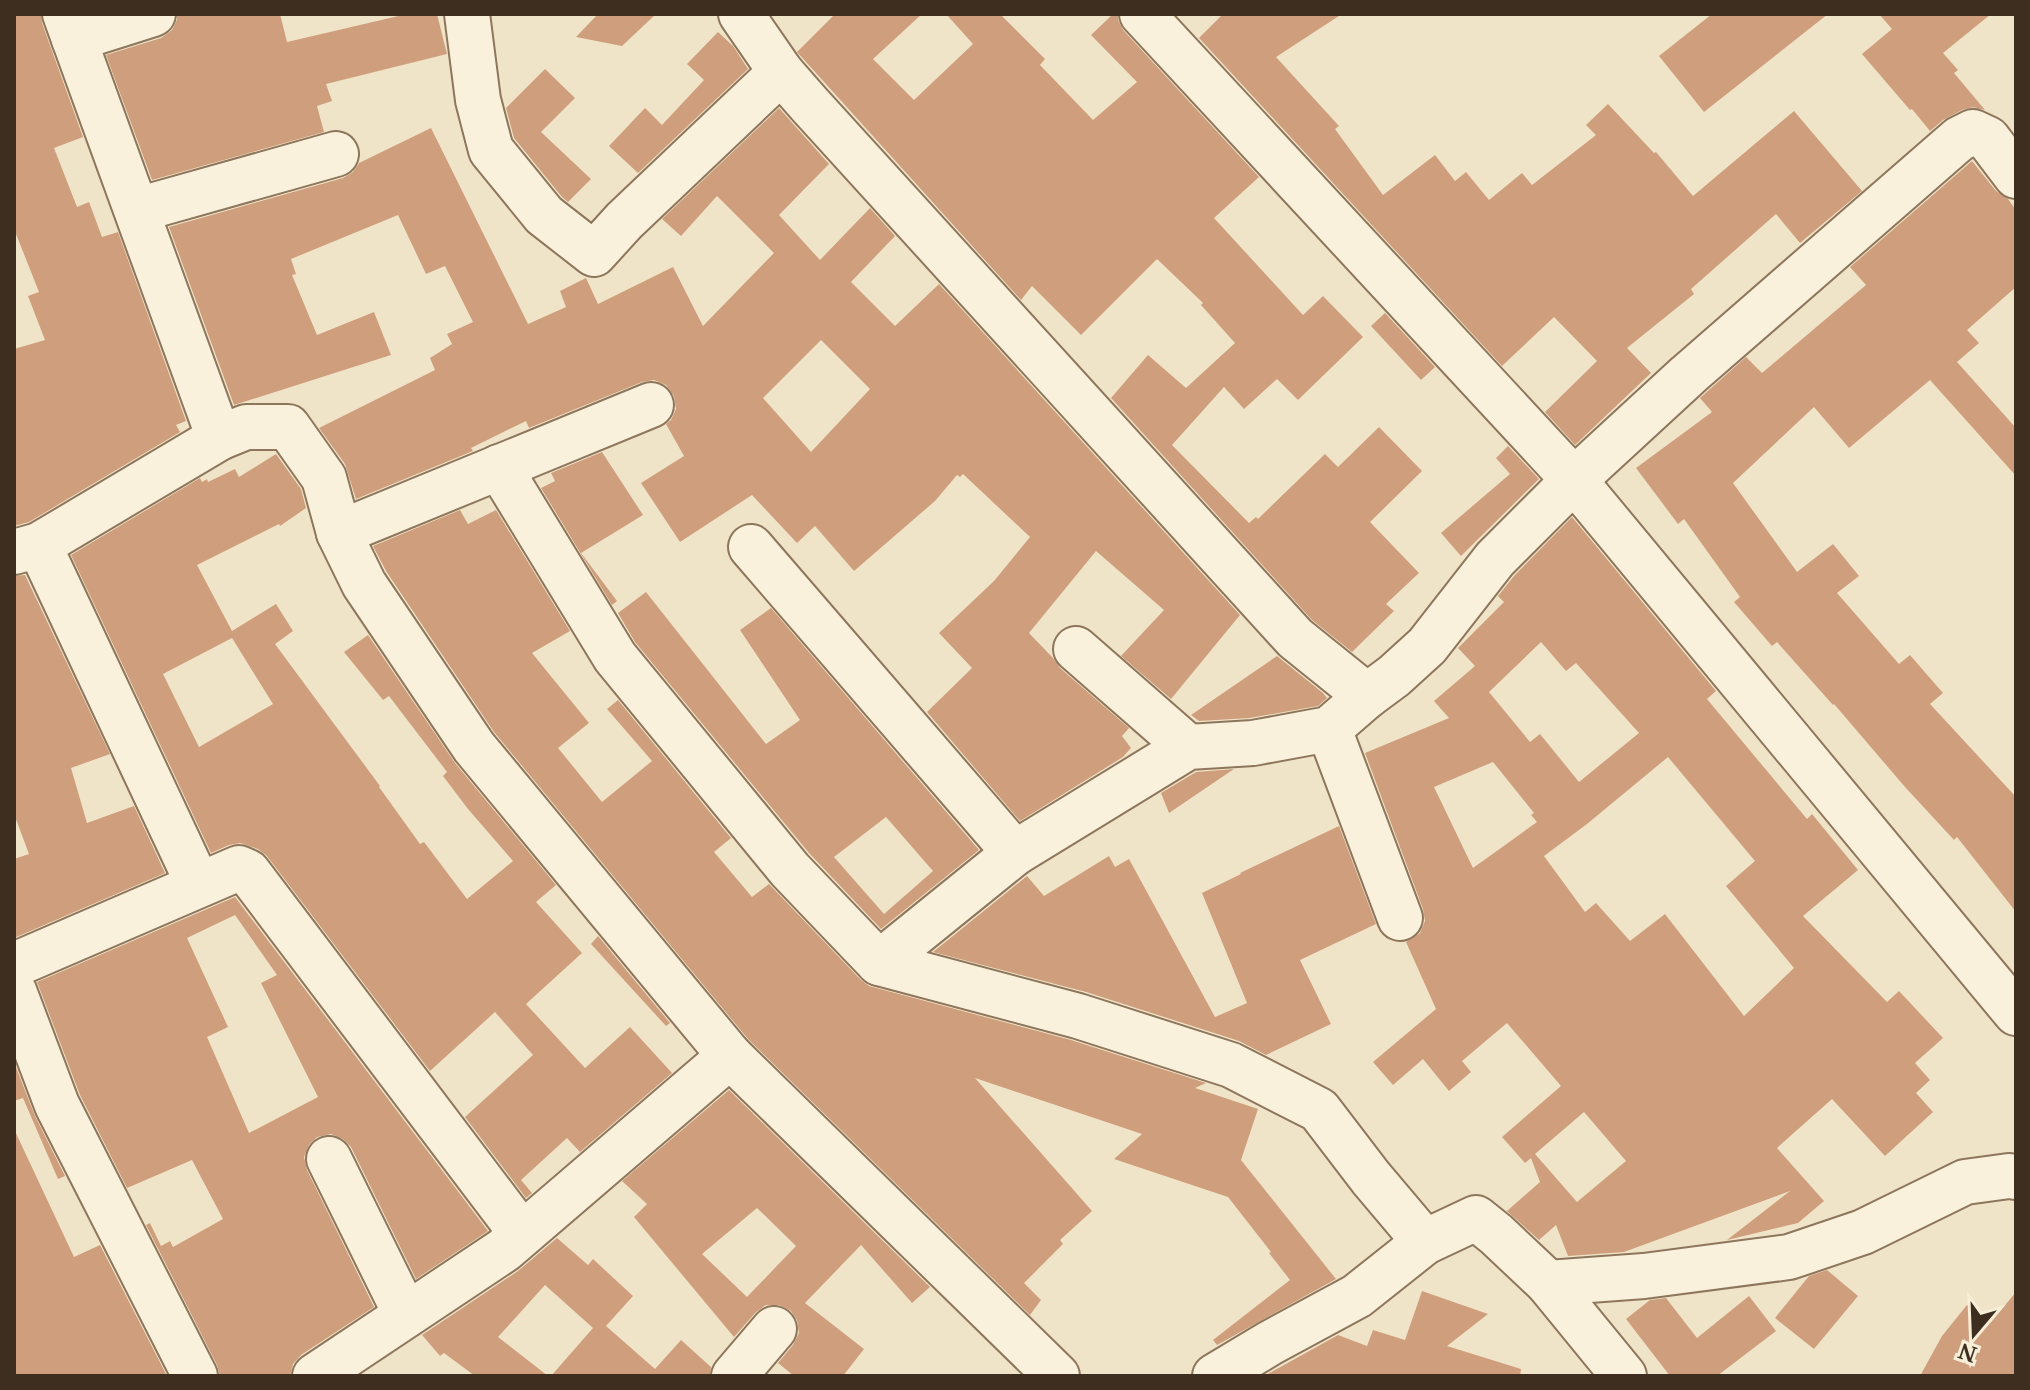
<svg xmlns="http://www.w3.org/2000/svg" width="2030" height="1390" viewBox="0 0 2030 1390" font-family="'Noto Serif',serif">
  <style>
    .building { fill: #cf9f7d; fill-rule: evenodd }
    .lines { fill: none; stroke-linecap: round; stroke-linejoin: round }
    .minor-casing { stroke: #8d765c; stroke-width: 48 }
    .minor { stroke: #faf1dc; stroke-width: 44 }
  </style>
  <rect width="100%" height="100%" fill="#f0e4c8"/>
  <g class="building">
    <polygon points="14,14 41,14 42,23 83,137 54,148 77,207 89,202 102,237 118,232 186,421 176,425 180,432 29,522 14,526 14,349 45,340 28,296 39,292 14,229"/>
    <polygon points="177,14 280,14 287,42 407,14 437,14 447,54 326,84 332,101 317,106 324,132 152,180 106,55 161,38 172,30 177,20"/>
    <polygon points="598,14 656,14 622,46 576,37"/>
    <polygon points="835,14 922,14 873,59 914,100 973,44 946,14 1000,14 1045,59 1040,65 1093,120 1137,82 1091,35 1113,14 1118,14 1118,20 1124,31 1259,177 1214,218 1303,315 1323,296 1363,337 1298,400 1277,379 1244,409 1224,387 1172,445 1249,523 1256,517 1258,519 1325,454 1338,467 1379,427 1422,471 1370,522 1419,573 1386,604 1394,611 1352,652 1312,620 1111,398 1148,355 1186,388 1235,343 1201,305 1203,303 1157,259 1081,335 1032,286 1021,300 797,52"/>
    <polygon points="1223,14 1342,14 1276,57 1339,126 1335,129 1383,195 1435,155 1455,181 1466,172 1489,200 1522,173 1532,185 1596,135 1586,125 1608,104 1654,153 1656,152 1693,196 1794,111 1862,191 1800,243 1776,214 1691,289 1694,294 1627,348 1651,373 1575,445 1545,412 1597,361 1554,317 1502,366 1199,38"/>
    <polygon points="1712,14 1828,14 1704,112 1659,56"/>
    <polygon points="1879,14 1991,14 1943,53 1958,70 1954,73 1985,110 1973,107 1962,110 1943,120 1930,131 1912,109 1910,110 1862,54 1892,29"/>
    <polygon points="718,32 733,46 748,69 638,173 609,146 645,108 662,125 704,80 687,64"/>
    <polygon points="545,69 575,98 541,132 591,179 568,202 562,197 514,138 506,108"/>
    <path d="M779 108 829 164 779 215 820 260 870 208 895 236 851 282 895 326 939 284 1240 615 1171 699 1121 656 1164 610 1096 551 1029 633 1053 658 1060 668 1129 728 1122 736 1131 748 1123 757 1020 821 927 712 972 668 939 633 994 581 1030 537 963 474 960 477 957 475 935 501 854 571 815 526 797 543 752 495 680 542 641 483 684 456 666 424 671 420 676 409 674 396 666 385 654 380 642 382 529 428 526 421 471 448 473 451 356 499 345 464 319 428 435 370 430 358 452 344 447 334 473 322 445 266 426 274 398 215 291 259 296 274 292 275 317 335 374 312 391 355 234 405 169 227 343 178 353 172 359 163 431 128 528 324 566 307 560 291 586 278 598 304 673 267 703 326 774 253 717 196 681 236 662 219ZM821 340 870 389 811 452 763 398Z"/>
    <polygon points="1972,161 1996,191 2008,199 2016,210 2016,287 1967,330 1979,343 1957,362 2016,428 2016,476 1930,380 1849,448 1814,407 1733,483 1797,572 1833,544 1859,576 1837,593 1899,664 1910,655 1943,693 1930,704 2016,797 2016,912 1957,837 1954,840 1905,787 1834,704 1833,705 1777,642 1772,646 1734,602 1740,597 1684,519 1678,524 1636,468 1712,412 1700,398 1746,357 1762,373 1866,285 1850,267"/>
    <polygon points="1385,313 1435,367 1421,380 1371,326"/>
    <polygon points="1508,446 1539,479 1461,556 1441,533 1510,474 1496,458"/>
    <polygon points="602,452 643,515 581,553 617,601 612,605 541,488 555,481 551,473"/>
    <path d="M276 454 301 489 306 508 280 526 279 524 197 565 232 631 276 604 293 631 275 644 380 786 379 787 420 844 424 842 467 899 513 861 468 809 443 776 447 772 389 696 383 700 344 652 368 635 455 763 556 885 536 902 582 953 526 1004 585 1068 630 1027 672 1073 580 1152 567 1138 521 1180 532 1193 526 1198 465 1117 533 1055 495 1012 430 1071 267 856 258 849 240 843 229 845 211 853 71 555 200 478 202 482 207 479 208 482 235 469 239 477ZM232 638 273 704 199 747 163 674Z"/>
    <polygon points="460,510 468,524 496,510 570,631 532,653 589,723 558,748 602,802 652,761 607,709 618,700 731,838 714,852 752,897 769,884 861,980 869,986 1071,1040 1206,1083 1195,1088 1258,1109 1241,1160 1336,1279 1217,1345 1213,1340 1290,1280 1269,1253 1271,1252 1228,1197 1114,1159 1142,1134 975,1078 1092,1211 1060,1240 1063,1244 1024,1283 1041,1300 1030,1315 748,1039 494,732 386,571 373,546"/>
    <path d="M1572 517 1716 691 1707 699 1807 819 1812 814 1858 870 1803 916 1887 1002 1899 991 1943 1038 1915 1063 1930 1080 1916 1093 1933 1112 1885 1156 1832 1099 1777 1148 1824 1201 1798 1223 1727 1240 1790 1191 1624 1252 1568 1256 1556 1225 1539 1240 1507 1211 1540 1182 1531 1158 1525 1163 1502 1137 1561 1086 1507 1023 1462 1061 1471 1072 1449 1091 1423 1059 1393 1085 1373 1062 1436 1009 1406 942 1420 933 1425 921 1423 909 1365 753 1449 718 1434 701 1475 666 1458 648 1504 602 1498 596 1514 576ZM1541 642 1566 671 1576 663 1639 733 1579 782 1540 734 1530 742 1489 692ZM1668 757 1755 861 1726 886 1794 968 1744 1016 1665 914 1630 941 1596 903 1585 912 1544 856 1587 824ZM1493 762 1534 813 1531 815 1537 822 1473 868 1434 787ZM1584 1112 1626 1161 1577 1202 1535 1154Z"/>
    <polygon points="25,575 110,754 71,768 87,823 134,806 165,873 14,938 14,859 29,854 14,814 14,576"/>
    <path d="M646 592 766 744 800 720 740 630 771 608 979 850 881 929 809 853 635 642 618 613ZM886 817 933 871 884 914 834 857Z"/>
    <polygon points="1277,656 1323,693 1327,698 1318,706 1250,718 1199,721 1191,715"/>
    <polygon points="1234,769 1169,813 1161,793 1196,772"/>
    <polygon points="1339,826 1376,924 1300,960 1331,1024 1266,1055 1239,1041 1086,992 933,952 1027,876 1044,896 1109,856 1115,867 1129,859 1215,1017 1247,1003 1202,893 1241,874 1240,873"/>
    <path d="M235 897 488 1231 416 1279 351 1147 343 1139 331 1134 317 1137 309 1145 304 1157 307 1170 374 1307 301 1355 293 1364 290 1376H220L217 1365 146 1225 150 1223 161 1246 170 1241 173 1247 223 1219 192 1160 127 1188 80 1095 37 982ZM235 915 277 975 261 983 318 1097 249 1133 207 1037 228 1027 187 938Z"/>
    <polygon points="598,936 670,1023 666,1026 591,944"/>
    <polygon points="14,1062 35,1116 65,1176 58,1179 23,1098 14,1101"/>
    <path d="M729 1090 930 1287 912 1303 861 1245 805 1303 864 1349 843 1376H794L778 1363 793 1345 799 1333 797 1320 791 1311 779 1305H766L756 1312 734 1337 634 1217 647 1204 622 1181ZM757 1208 796 1246 747 1297 702 1254Z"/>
    <polygon points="14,1129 74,1257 100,1245 167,1376 14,1376"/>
    <polygon points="557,1238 588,1265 593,1259 633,1296 606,1326 655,1369 681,1340 711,1367 710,1376 551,1376 593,1328 545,1285 498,1337 548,1376 475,1376 444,1353 440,1356 422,1335 518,1271"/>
    <polygon points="1827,1270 1858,1296 1814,1349 1775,1318 1809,1276"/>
    <polygon points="1422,1291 1488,1314 1447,1346 1521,1369 1520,1376 1264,1376 1338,1335 1367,1346 1373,1330 1405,1340"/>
    <polygon points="2016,1292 2016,1376 1920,1376 1942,1336 1967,1305 1991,1322"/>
    <polygon points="1749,1296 1776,1331 1717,1376 1670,1376 1626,1319 1650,1300 1666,1298 1697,1338"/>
  </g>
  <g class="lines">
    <g class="minor-casing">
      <g id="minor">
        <polyline points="65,14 219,438"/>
        <polyline points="467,14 478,100 491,150 544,215 594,254 624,221 781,72"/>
        <polyline points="741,14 781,72 809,104 1295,638 1367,696 1394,676 1427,646 1495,559 1574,480 1688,375 1959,139 1973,132 1988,139 2016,176"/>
        <polyline points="1142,14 1574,480 2016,1013"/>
        <polyline points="74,39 153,14"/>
        <polyline points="137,210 336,154"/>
        <polyline points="499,467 615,657 790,870 879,963 1078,1016 1231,1065 1319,1110 1371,1178 1425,1242"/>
        <polyline points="339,533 651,405"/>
        <polyline points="39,545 190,867"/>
        <polyline points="751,547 1015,853"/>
        <polyline points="14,552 39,545 219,438 246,427 288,427 324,478 339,533 364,584 474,747 730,1056 1057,1376"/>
        <polyline points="1076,649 1188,747"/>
        <polyline points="1329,729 1400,918"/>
        <polyline points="879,963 1015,853 1188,747 1253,743 1329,729 1367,696"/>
        <polyline points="14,965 239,868 248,872 522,1234"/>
        <polyline points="14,991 57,1105 195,1376"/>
        <polyline points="329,1159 406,1315"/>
        <polyline points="1548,1283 1644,1276 1789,1257 1863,1232 1965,1182 2009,1176 2016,1177"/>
        <polyline points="315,1376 504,1250 730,1056"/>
        <polyline points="734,1376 774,1329"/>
        <polyline points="1215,1376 1270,1343 1357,1296 1425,1242 1476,1218 1496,1234 1548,1283 1624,1376"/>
      </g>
    </g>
    <use href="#minor" class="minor"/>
  </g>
  <rect width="2030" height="1390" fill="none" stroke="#3d2e20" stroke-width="32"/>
  <g transform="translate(1974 1334) rotate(199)" stroke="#f7eed8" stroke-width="6" paint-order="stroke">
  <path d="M0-6L14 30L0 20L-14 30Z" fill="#3d2e20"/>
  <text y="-12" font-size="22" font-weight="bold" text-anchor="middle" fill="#3d2e20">N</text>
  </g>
</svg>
